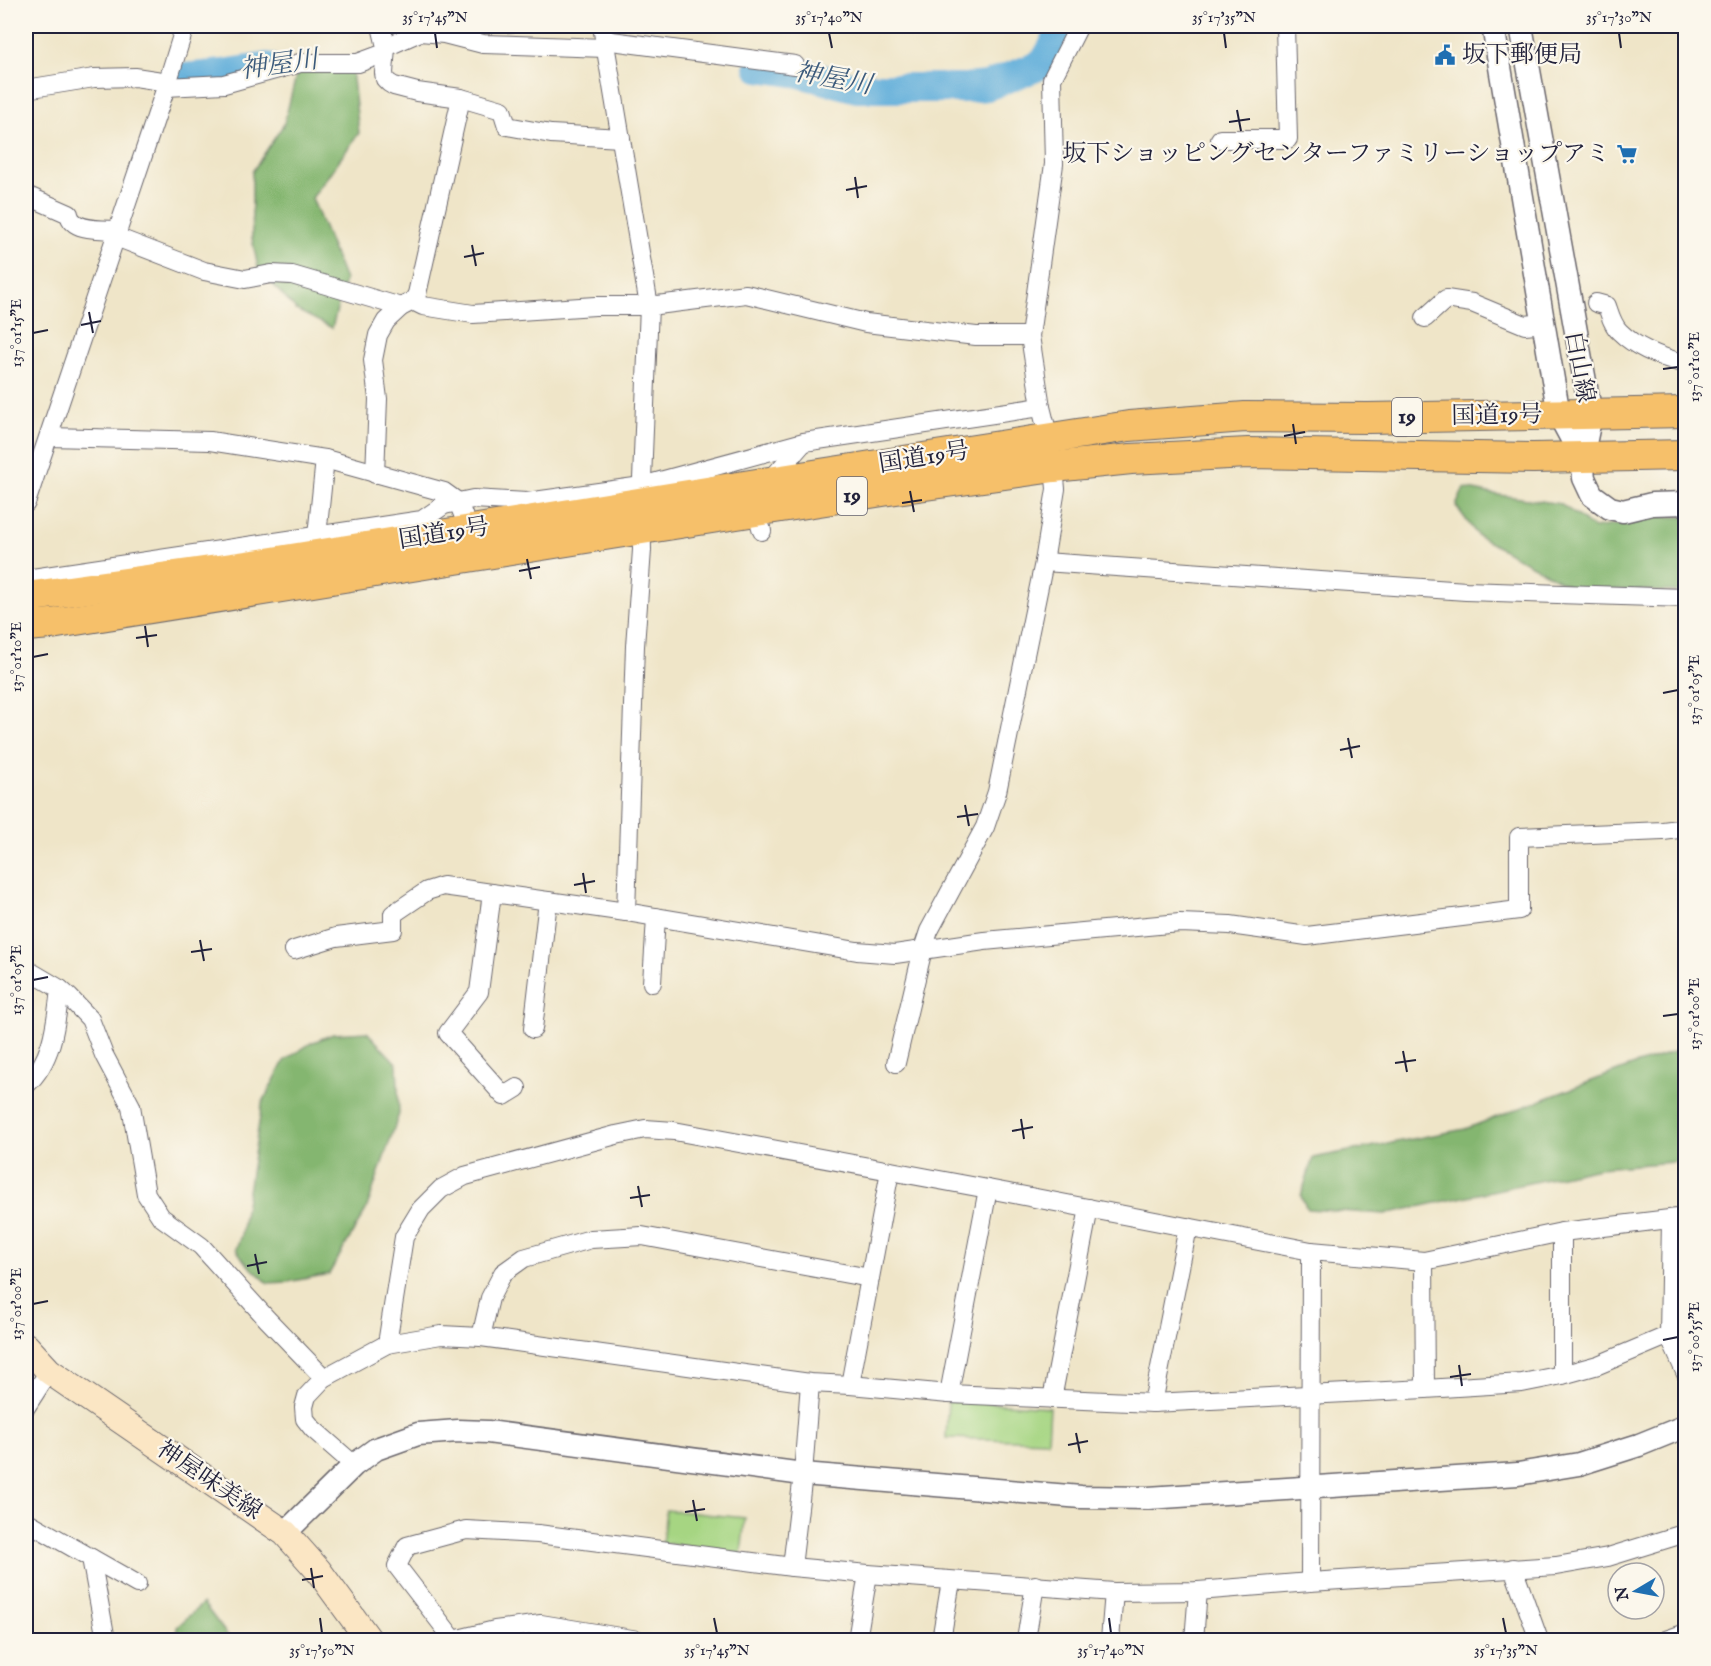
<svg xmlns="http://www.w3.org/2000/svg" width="1711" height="1666" viewBox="0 0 1711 1666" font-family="'IM FELL English','Noto Serif JP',serif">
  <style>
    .green { fill: #a6d582; stroke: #647c5e; stroke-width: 1.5 }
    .forest { fill: #84b670; stroke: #536c56; stroke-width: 1.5 }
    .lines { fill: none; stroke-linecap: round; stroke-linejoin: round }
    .river { stroke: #61aeda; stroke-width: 30 }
    .minor-casing { stroke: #6a666c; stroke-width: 20 }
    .tertiary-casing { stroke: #6a666c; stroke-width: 25 }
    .secondary-casing { stroke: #6a666c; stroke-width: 28 }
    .trunk-casing { stroke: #6a666c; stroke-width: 32 }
    .minor { stroke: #fff; stroke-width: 18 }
    .tertiary { stroke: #fff; stroke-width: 22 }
    .secondary { stroke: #fbe6c4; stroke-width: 26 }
    .trunk { stroke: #f6c06b; stroke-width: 30 }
    .ticks { fill: none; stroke: #22223b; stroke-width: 2 }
    .labels { text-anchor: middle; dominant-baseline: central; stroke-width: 4.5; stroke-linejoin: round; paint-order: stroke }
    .shield { fill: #fbf7ec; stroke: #636270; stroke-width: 1.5 }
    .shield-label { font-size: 22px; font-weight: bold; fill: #22223b }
    .poi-label { font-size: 24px; fill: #22223b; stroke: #fbf7ec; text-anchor: start }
    .street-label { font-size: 24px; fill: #22223b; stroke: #fbf7ec }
    .water-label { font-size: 26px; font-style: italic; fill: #3b5a7b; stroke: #fbf7ec }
    .neatline { fill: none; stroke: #22223b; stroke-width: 2 }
    .ticks-label { font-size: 15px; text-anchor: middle; fill: #22223b }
  </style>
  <rect width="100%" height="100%" fill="#fbf7ec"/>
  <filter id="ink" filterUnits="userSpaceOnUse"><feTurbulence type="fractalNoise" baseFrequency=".0167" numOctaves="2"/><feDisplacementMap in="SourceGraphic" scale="12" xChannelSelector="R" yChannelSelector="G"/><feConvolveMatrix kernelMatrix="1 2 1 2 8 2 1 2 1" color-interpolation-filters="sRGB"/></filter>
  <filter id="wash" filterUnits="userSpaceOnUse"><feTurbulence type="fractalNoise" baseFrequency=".008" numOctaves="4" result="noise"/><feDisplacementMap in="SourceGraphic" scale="24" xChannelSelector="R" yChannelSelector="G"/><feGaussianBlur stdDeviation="1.35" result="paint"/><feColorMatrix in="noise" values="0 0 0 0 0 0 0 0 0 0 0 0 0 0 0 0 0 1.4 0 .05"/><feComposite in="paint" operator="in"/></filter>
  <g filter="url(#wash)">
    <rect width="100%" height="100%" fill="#efe5c8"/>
    <g class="green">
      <polygon points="1684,1224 1685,1224 1685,1322 1679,1317 1678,1229"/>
      <polygon points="948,1400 1050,1407 1048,1441 946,1438"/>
      <polygon points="666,1510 745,1518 741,1554 662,1543"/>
    </g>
    <g class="forest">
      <polygon points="298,68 352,70 359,133 312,198 345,280 332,328 296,310 258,268 252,238 252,172 284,124"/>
      <polygon points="1464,488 1493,494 1561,504 1594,528 1621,524 1657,516 1685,517 1685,592 1573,588 1478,536 1456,506"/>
      <polygon points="367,1032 397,1064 399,1114 366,1210 329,1274 288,1282 268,1283 245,1262 236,1249 241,1235 262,1104 284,1061 311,1043 333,1034"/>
      <polygon points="1685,1048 1685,1161 1599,1168 1385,1214 1307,1209 1301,1196 1313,1158 1465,1129 1626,1068"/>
      <polygon points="203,1603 231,1640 177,1640 177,1627"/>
    </g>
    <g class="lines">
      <g class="river">
        <polyline points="759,67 799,73 857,88 966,88 987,86 1036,67 1045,61 1065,26"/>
        <polyline points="175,79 223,74 268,67"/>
      </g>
    </g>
  </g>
  <g filter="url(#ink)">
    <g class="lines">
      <g class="minor-casing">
        <g id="minor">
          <polyline points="381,26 386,47 384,73 385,79 389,83 394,86 417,92 461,98 502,110 507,126 551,134 621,138"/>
          <polyline points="602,26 649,306 641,504 642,550 635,646 626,912"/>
          <polyline points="604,40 795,65"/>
          <polyline points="386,47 420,32 444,34 483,44 606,48"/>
          <polyline points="166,87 224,84 300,63 358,63 385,53"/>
          <polyline points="26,89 94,78 135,77 168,82"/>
          <polyline points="1220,139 1288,139 1285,26"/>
          <path d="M26 195 69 214C72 232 103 229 118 230"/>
          <polyline points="116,237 204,271 245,279 271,274 292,275 401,307"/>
          <polyline points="413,301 423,306 473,314 595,306 649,306 746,294 866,323 976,336 1030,336"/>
          <path d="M1596 303 1607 306C1610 315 1613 326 1620 332 1637 349 1663 358 1686 364"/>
          <polyline points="1425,318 1446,299 1472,303 1525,325 1544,323"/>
          <polyline points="49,437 210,441 325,459 444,492 458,502 469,530"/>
          <polyline points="1049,439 1041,407 1030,336 1054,164 1052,79 1079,26"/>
          <polyline points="375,474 378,399 373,360 378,335 386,321 401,307 413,301 417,294 461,98"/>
          <polyline points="769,482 804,442"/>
          <polyline points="26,503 166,87 185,26"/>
          <polyline points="756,511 762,531"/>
          <polyline points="317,536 325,459"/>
          <polyline points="1044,562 1466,591 1686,598"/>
          <polyline points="26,579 422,520 444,505 473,499 527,502 642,486 804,442 1041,407"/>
          <polyline points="492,893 479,992 448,1033 504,1096 517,1088"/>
          <polyline points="294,950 336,937 393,930 393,914 427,891 443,886 626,912 857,951 895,954 984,941 1180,923 1230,925 1307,936 1519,910 1519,837 1663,831 1686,828"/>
          <polyline points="26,969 60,989 69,997 90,1019 104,1055 131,1106 146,1194 161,1217 201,1246 267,1319 324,1378"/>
          <polyline points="652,983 656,917"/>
          <polyline points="533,1029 548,901"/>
          <polyline points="896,1063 923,949 929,931 985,827 997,792 1044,562 1056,489 1054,467"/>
          <path d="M26 1085C53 1061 56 1023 60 989"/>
          <polyline points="1671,1219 1669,1336 1686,1374"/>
          <polyline points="1562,1232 1562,1375"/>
          <polyline points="1424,1261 1425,1389"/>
          <polyline points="481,1337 490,1298 503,1273 524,1258 591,1239 642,1236 870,1278"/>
          <polyline points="387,1344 404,1237 421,1209 441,1189 465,1176 616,1135 645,1129 674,1131 988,1189 1311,1251 1424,1261 1562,1232 1686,1217"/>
          <polyline points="850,1385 890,1171"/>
          <polyline points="949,1394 988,1189"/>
          <polyline points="1052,1399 1089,1208"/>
          <polyline points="1153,1403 1188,1227"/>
          <polyline points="26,1407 49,1371"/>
          <polyline points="354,1465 313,1429 305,1419 304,1407 307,1396 324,1378 387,1344 441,1335 481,1337 810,1383 850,1385 949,1394 1153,1403 1425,1389 1522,1383 1562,1375 1598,1365 1686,1328"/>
          <polyline points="26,1521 137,1584"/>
          <polyline points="91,1558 106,1640"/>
          <polyline points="792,1567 803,1474 810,1383"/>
          <polyline points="1513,1568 1539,1640"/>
          <polyline points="1310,1582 1311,1251"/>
          <polyline points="454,1640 397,1566 407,1546 466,1530 538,1534 792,1567 868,1574 1114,1592 1198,1591 1310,1582 1556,1566 1608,1557 1686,1533"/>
          <polyline points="454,1640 495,1630 541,1624 638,1640"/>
          <polyline points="857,1640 868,1574"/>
          <polyline points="941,1640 951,1581"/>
          <polyline points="1026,1640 1035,1585"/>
          <polyline points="1110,1640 1114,1592"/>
          <polyline points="1194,1640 1198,1591"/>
          <polyline points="1666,1640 1686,1633"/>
        </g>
      </g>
      <g class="tertiary-casing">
        <g id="tertiary">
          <polyline points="1493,26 1559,415 1582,458"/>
          <polyline points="1521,26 1591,415 1582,458 1584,478 1592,495 1610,508 1623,511 1652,504 1686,503"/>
          <polyline points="285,1533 354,1465 376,1449 418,1434 458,1431 488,1432 803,1474 1081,1497 1148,1498 1518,1474 1579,1464 1639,1445 1686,1426"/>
        </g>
      </g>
      <g class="secondary-casing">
        <polyline id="secondary" points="26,1346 49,1371 285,1533 318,1570 369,1640"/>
      </g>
      <g class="trunk-casing">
        <g id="trunk">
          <polyline points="26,597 260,564 769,482 1129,426 1245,417 1368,418 1686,412"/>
          <polyline points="26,626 51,624 642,529 889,490 1054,467 1131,459 1248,453 1533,458 1686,455"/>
        </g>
      </g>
      <use href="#minor" class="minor"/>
      <use href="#tertiary" class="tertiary"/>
      <use href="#secondary" class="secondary"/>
      <use href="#trunk" class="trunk"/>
    </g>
  </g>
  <path class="ticks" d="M435 33 437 48M829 33 832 48M1224 33 1226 48M1619 33 1621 48M1237 110 1241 131M1229 122 1250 119M855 177 858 198M846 190 867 186M472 245 476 266M464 257 484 253M89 312 93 333M81 325 101 321M33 333 48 330M1663 369 1678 367M1293 424 1296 444M1284 436 1305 432M910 491 914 512M902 503 922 500M527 559 531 579M519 571 540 567M145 626 148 647M136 638 157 635M33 657 48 654M1663 693 1678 690M1348 738 1352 758M1340 750 1360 746M965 805 969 826M957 817 978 814M583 873 586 893M574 885 595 881M200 940 204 961M191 952 212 949M33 980 48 977M1663 1016 1678 1014M1403 1051 1407 1072M1395 1063 1416 1060M1021 1119 1024 1139M1012 1131 1033 1127M638 1186 642 1207M630 1198 650 1195M255 1254 259 1274M247 1266 267 1262M33 1304 48 1301M1663 1340 1678 1337M1459 1365 1462 1386M1450 1377 1471 1374M1076 1433 1080 1453M1068 1445 1088 1441M693 1500 697 1521M685 1512 705 1509M311 1568 314 1588M302 1580 323 1576M320 1618 322 1633M714 1618 717 1633M1109 1618 1111 1633M1503 1618 1506 1633"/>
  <defs>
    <g id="civic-bare" transform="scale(1.62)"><path d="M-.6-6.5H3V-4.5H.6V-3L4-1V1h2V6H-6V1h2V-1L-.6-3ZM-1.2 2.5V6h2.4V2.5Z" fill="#1f6fb2" stroke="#fbf7ec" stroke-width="2.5" paint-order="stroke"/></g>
    <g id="supermarket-bare" transform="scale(1.62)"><path d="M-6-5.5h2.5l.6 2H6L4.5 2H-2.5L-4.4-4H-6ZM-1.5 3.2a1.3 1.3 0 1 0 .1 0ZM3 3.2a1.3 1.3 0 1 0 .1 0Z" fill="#1f6fb2" stroke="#fbf7ec" stroke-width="2.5" paint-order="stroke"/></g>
  </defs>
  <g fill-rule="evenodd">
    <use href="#civic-bare" x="1445" y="55"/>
    <use href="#supermarket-bare" x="1627" y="154"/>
  </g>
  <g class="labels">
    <g class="shield">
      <rect x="1392" y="398" width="30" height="38" rx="4.5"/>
      <rect x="837" y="477" width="30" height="38" rx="4.5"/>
    </g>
    <g class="shield-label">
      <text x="1407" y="417">19</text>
      <text x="852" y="496">19</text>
    </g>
    <g class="poi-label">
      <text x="1462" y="55">坂下郵便局</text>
      <text x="1610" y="154" text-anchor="end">坂下ショッピングセンターファミリーショップアミ</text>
    </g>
    <g class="street-label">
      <text transform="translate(1579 367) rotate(80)">白山線</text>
      <text transform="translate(1497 416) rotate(-1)">国道19号</text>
      <text transform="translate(924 458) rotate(-9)">国道19号</text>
      <text transform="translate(444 534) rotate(-9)">国道19号</text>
      <text transform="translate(209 1481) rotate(34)">神屋味美線</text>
    </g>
    <g class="water-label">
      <text transform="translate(279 65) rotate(-8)">神屋川</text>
      <text transform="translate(833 79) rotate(10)">神屋川</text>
    </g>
  </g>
  <rect width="1711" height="1666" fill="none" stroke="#fbf7ec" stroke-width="66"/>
  <g transform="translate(1636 1591) rotate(260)"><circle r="28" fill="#fbf7ec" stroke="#a4a2a5" stroke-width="1.5"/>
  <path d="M0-4.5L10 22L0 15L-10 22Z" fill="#1f6fb2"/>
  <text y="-9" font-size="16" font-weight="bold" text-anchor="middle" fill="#22223b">N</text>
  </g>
  <rect x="33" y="33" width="1645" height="1600" class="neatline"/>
  <g class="ticks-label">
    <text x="435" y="22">35°17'45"N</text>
    <text x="829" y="22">35°17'40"N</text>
    <text x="1224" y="22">35°17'35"N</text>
    <text x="1619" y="22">35°17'30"N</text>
    <text transform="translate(16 333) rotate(-90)" y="5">137°01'15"E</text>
    <text transform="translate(1694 367) rotate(-90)" y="5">137°01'10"E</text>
    <text transform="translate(16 657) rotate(-90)" y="5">137°01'10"E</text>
    <text transform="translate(1694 690) rotate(-90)" y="5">137°01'05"E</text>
    <text transform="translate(16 980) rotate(-90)" y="5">137°01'05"E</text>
    <text transform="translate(1694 1014) rotate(-90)" y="5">137°01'00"E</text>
    <text transform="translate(16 1304) rotate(-90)" y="5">137°01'00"E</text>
    <text transform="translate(1694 1337) rotate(-90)" y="5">137°00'55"E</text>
    <text x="322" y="1655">35°17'50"N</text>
    <text x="717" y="1655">35°17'45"N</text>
    <text x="1111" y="1655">35°17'40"N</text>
    <text x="1506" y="1655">35°17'35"N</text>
  </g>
</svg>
